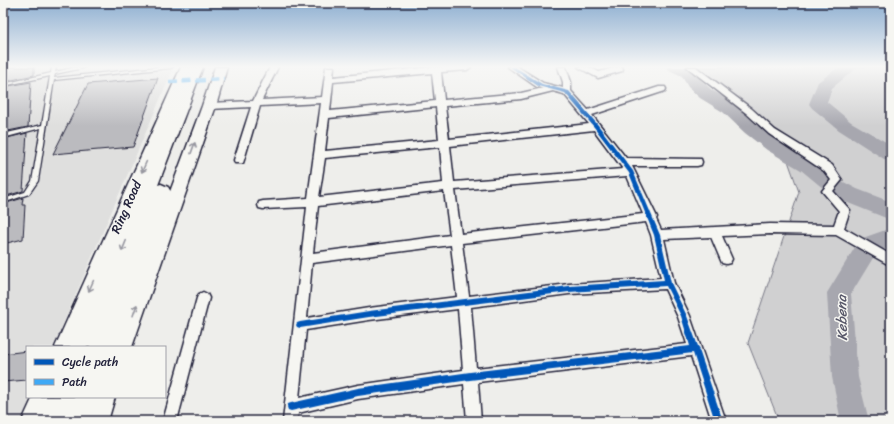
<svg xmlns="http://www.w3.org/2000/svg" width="894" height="424" viewBox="0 0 894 424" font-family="Sriracha,sans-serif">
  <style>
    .built { fill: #dfdfde }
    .green { fill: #d0d0d1; stroke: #797986 }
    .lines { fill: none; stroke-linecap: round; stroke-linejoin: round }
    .river { fill: #a7a7af; fill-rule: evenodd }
    .building { fill: #bbbbbf; stroke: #22223b }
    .lane-casing { stroke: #22223b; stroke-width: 2.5 }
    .street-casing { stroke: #22223b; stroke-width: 3 }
    .secondary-casing { stroke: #22223b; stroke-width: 3 }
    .highway-casing { stroke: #22223b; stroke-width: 3 }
    .lane { fill: #f6f6f2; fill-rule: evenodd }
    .street { fill: #f6f6f2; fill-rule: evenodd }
    .secondary { fill: #f6f6f2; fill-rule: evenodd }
    .highway { fill: #f6f6f2; fill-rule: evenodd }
    .quiet { stroke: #3fa9f5; stroke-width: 4.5; stroke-dasharray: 9 4.5; stroke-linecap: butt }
    .cycleway-casing { stroke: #f6f6f2; stroke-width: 2 }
    .cycleway { fill: #0057b8; fill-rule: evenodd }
    .oneway { stroke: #9797a0 }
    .labels { text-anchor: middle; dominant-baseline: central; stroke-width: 3; stroke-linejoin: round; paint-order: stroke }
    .street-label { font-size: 13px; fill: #22223b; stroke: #f6f6f2 }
    .water-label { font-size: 14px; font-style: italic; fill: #575769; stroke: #f6f6f2 }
  </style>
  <rect width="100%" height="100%" fill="#eeeeeb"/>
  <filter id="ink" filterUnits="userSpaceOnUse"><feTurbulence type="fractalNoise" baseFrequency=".025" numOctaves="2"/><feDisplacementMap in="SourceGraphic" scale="8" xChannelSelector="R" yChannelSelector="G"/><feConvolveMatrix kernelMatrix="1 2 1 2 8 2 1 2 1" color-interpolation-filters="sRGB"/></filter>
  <g filter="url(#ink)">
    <polygon class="built" points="3,67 174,67 53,347 27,347 27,397 31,397 21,421 3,421"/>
    <polygon class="green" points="694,67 891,67 891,421 779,421 748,343 799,192 782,144"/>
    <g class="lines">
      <g class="river">
        <polygon points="667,67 689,67 695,69 701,80 712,90 735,104 757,125 781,140 815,160 838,179 857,189 891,202 891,220 843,201 824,189 801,170 767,150 745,133 723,112 700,98 688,87 682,76 669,70"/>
        <polygon points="839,67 858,67 832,88 827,102 851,122 891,145 891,161 884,159 839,130 812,108 809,104 818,82"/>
        <polygon points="891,228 891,246 876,253 851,294 858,377 869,421 841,421 832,377 827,293 860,239"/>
      </g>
    </g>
    <g class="building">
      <polygon points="3,67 34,67 34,75 3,82"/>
      <polygon points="158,78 133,147 53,154 88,84"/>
      <polygon points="31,82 28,127 3,132 3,87"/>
      <polygon points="27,133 23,191 3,197 3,139"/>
      <polygon points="23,198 22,205 25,205 23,239 3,244 3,204"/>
      <polygon points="27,351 27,380 3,382 3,354"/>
    </g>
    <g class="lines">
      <g class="lane-casing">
        <polygon id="lane" points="52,67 56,67 55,72 76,67 84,67 83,68 55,74 54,78 158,67 173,67 171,68 54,80 38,181 29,194 3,203 3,199 25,192 32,181 41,128 3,138 3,134 42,125 50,76 3,86 3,84 51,73"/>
      </g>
      <g class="street-casing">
        <g id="street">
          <path d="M270 67H278L262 100 322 97 326 67H334L333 77 432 67H471L467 70 441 72 444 100 521 93 543 88 537 87 508 67H518L543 83 563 88V82L558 67H566L571 82V91L588 110 659 87H665L666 89 665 91 592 115 626 158 701 159 702 162 701 165 697 166H632L657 217 656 219 661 230 770 224 834 225 839 211 822 191 831 180 824 171 769 134 746 113 687 67H696L752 109 775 130 832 165 842 180 833 191 850 210 844 228 891 255V266L836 235 770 234 722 236 732 259 730 263 726 264 722 263 711 237 664 239 674 283 690 316 726 421H712L691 356 478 382 481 421H467L464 384 358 399 298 413 297 421H283L307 207 263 209 259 208 258 205 259 202 263 201 308 198 321 103 260 106 244 160 243 163H235L234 160 251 107 209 109 204 106 209 103 253 101ZM432 73 435 101 330 111 333 82ZM553 91 564 94 589 124 449 139 445 106 521 99ZM436 107 439 140 325 151 329 118ZM594 130 623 169 454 182 450 146ZM440 147 443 183 319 197 325 158ZM627 176 643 214 461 234 455 190ZM444 191 450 235 313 253 318 206ZM646 222 651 235 661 278 569 284 469 296 462 243ZM451 245 457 297 369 308 307 318 312 263ZM665 289 678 317 687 344 476 368 471 307 569 294ZM458 309 463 370 358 385 299 398 306 330 369 320Z"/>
          <polygon points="578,67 589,67 599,72 617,67 622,67 623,69 622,71 598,78"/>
          <polygon points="203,292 207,294 209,298 177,421 163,421 197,298 199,294"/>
        </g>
      </g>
      <g class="secondary-casing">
        <g id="secondary">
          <polygon points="181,67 193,67 75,347 55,347"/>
          <polygon points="215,67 227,67 216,106 132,347 112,347 202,106"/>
          <polygon points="33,397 53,397 44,421 22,421"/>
          <polygon points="95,397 115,397 108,421 86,421"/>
        </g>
      </g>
      <g class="highway-casing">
        <g id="highway">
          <polygon points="187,67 203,67 158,185 161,184 168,187 171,192 116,347 71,347"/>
          <polygon points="50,397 98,397 89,421 40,421"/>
        </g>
      </g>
      <use href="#lane" class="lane"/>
      <use href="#street" class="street"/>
      <use href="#secondary" class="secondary"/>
      <use href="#highway" class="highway"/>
      <polyline class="quiet" points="169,82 224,79"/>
      <g class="cycleway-casing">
        <polygon id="cycleway" points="510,67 515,67 542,84 569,91 598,125 633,171 660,235 671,283 687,316 698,346 700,349 699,350 723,421 715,421 693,353 470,380 358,396 291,411 288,410 287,407 288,404 291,403 358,388 470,372 690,346 681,316 666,286 569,292 369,317 300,328 297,327 296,325 297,323 300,322 369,311 569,286 664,280 654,235 629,173 594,127 565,93 538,86"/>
      </g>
      <use href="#cycleway" class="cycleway"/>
    </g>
    <defs><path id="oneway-shaft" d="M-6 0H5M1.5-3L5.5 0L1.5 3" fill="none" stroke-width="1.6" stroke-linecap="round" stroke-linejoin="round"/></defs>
    <g class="oneway">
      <use href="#oneway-shaft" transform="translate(193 148) rotate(-70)"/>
      <use href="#oneway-shaft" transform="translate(144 167) rotate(114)"/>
      <use href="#oneway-shaft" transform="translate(124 246) rotate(112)"/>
      <use href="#oneway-shaft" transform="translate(91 286) rotate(114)"/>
      <use href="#oneway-shaft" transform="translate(135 310) rotate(-71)"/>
    </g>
  </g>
  <linearGradient id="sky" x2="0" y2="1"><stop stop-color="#8eafd1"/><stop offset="0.53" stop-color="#f7f7f6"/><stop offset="1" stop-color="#f7f7f6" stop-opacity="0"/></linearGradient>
  <rect width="894" height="126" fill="url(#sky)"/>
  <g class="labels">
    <g class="street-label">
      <text transform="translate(126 207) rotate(-66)">Ring Road</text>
    </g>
    <g class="water-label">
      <text transform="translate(842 318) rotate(-91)">Kebena</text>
    </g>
  </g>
  <rect width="894" height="424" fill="none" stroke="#f6f6f2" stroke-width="16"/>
  <rect x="8" y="8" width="878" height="408" fill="none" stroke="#22223b" stroke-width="1.5" filter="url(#ink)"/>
  <rect x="26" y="346" width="140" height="52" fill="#f6f6f2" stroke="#a1a1a9"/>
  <rect x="34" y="359" width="20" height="6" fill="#0057b8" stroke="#a1a1a9"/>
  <text x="62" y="366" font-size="12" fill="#22223b">Cycle path</text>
  <rect x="34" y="379" width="20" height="6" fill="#3fa9f5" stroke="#a1a1a9"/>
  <text x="62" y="386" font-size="12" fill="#22223b">Path</text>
</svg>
